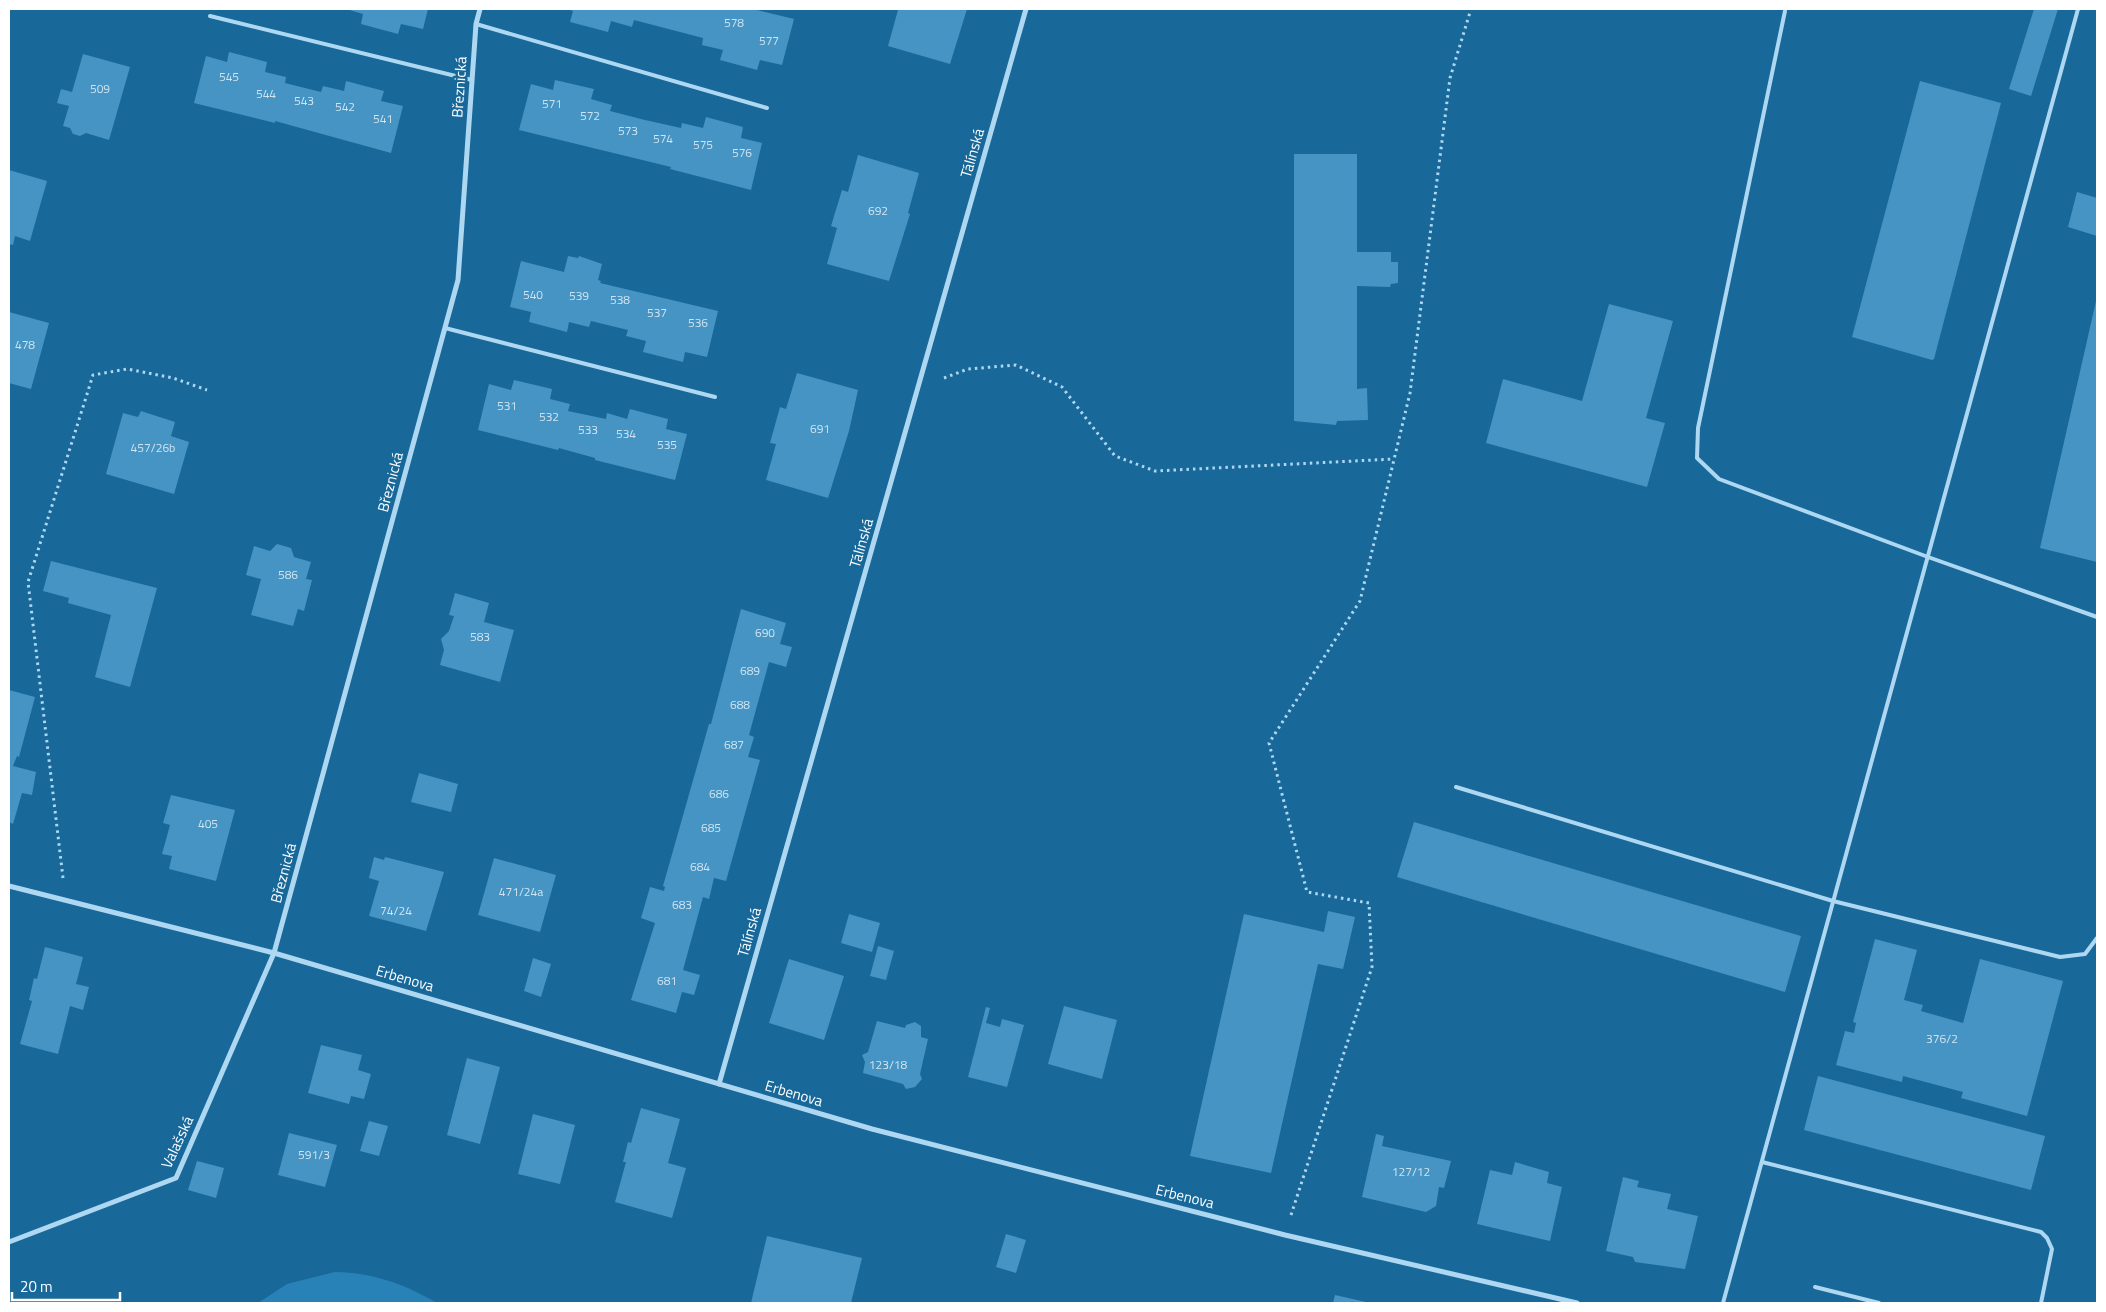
<svg xmlns="http://www.w3.org/2000/svg" width="2106" height="1312" viewBox="0 0 2106 1312" font-family="'Titillium Web',sans-serif">
  <style>
    .green { fill: #2882b7 }
    .building { fill: #4594c3 }
    .lines { fill: none; stroke-linecap: round; stroke-linejoin: round }
    .path { stroke: #aed8f2; stroke-width: 3; stroke-dasharray: 2.5 4; stroke-linecap: butt }
    .lane { stroke: #aed8f2; stroke-width: 4 }
    .street { stroke: #aed8f2; stroke-width: 5 }
    .labels { text-anchor: middle; dominant-baseline: central; stroke-width: 5; stroke-linejoin: round; paint-order: stroke }
    .number-label { font-size: 12px; fill: #d0e4f0 }
    .street-label { font-size: 15px; fill: #fff; stroke: #18689a }
  </style>
  <rect width="100%" height="100%" fill="#18689a"/>
  <path class="green" d="M335 1272C374 1273 404 1284 437 1303H258L287 1284Z"/>
  <g class="building">
    <polygon points="346,9 428,9 423,29 401,24 398,34 361,24 363,14"/>
    <polygon points="566,9 753,9 794,19 782,65 760,60 757,70 720,60 723,50 702,45 703,38 634,20 632,27 611,21 608,32 570,22 573,11"/>
    <polygon points="895,9 967,9 950,64 888,46 898,10"/>
    <polygon points="2034,9 2058,9 2031,96 2009,89"/>
    <polygon points="229,52 267,62 265,72 286,77 285,83 321,92 323,86 344,91 346,81 384,91 381,101 403,106 391,153 275,121 275,123 194,103 206,56 227,62"/>
    <polygon points="83,54 130,67 109,140 86,133 80,136 73,134 70,128 63,126 69,106 57,103 61,89 72,92"/>
    <polygon points="555,80 594,89 591,99 612,105 610,111 645,120 681,128 682,123 703,128 706,117 743,127 741,138 762,143 751,190 670,169 671,167 519,130 531,84 553,90"/>
    <polygon points="1920,81 2001,103 1934,359 1932,360 1852,337"/>
    <polygon points="1294,154 1357,154 1357,252 1391,252 1391,262 1398,262 1398,283 1391,284 1390,287 1357,286 1357,389 1367,388 1368,420 1337,421 1336,425 1294,421"/>
    <polygon points="858,155 919,173 908,213 910,214 889,281 827,264 837,228 831,226 842,190 848,192"/>
    <polygon points="9,170 47,181 30,241 15,236 13,245 9,244"/>
    <polygon points="2077,192 2097,198 2097,236 2068,227"/>
    <polygon points="568,256 578,258 579,256 602,264 598,280 601,281 600,283 718,311 707,357 685,352 683,362 643,352 646,341 626,336 628,330 591,321 589,327 569,322 567,332 529,322 531,312 510,307 521,261 564,272"/>
    <polygon points="2096,301 2097,301 2097,562 2040,548"/>
    <polygon points="1609,304 1673,321 1646,418 1665,423 1647,487 1486,443 1503,379 1582,401"/>
    <polygon points="9,312 49,323 31,389 9,383"/>
    <polygon points="797,373 858,390 849,431 828,498 766,480 776,444 770,443 780,407 786,409"/>
    <polygon points="514,380 552,389 550,399 570,404 568,411 606,419 607,413 627,419 630,409 668,419 666,429 687,434 675,480 595,460 595,458 559,448 558,450 478,430 489,384 511,390"/>
    <polygon points="141,411 175,422 171,436 189,442 174,494 106,474 123,413 138,417"/>
    <polygon points="277,544 291,548 294,557 311,562 306,579 312,580 304,611 298,609 293,626 251,615 261,579 246,575 254,546 270,551"/>
    <polygon points="51,561 157,588 130,687 95,677 111,615 68,603 69,598 43,591"/>
    <polygon points="455,593 489,603 484,622 514,630 500,682 440,665 444,650 441,639 449,631 454,616 449,615"/>
    <polygon points="741,609 786,623 780,644 792,647 786,667 769,662 749,735 754,737 748,757 760,760 726,881 714,878 709,899 703,897 683,970 700,975 694,995 682,992 676,1013 631,1000 655,923 641,918 650,887 664,891 665,887 663,886 709,724 711,724"/>
    <polygon points="9,690 35,697 19,757 17,756 13,766 36,772 32,795 22,793 13,824 9,822"/>
    <polygon points="419,773 458,784 451,812 411,802"/>
    <polygon points="171,795 235,810 216,881 169,869 172,856 162,854 170,825 163,823"/>
    <polygon points="1414,822 1801,936 1785,992 1397,877"/>
    <polygon points="374,857 384,860 385,857 444,872 426,931 369,916 379,881 369,878"/>
    <polygon points="494,858 556,875 540,932 478,915"/>
    <polygon points="1328,911 1355,917 1343,969 1318,964 1271,1173 1190,1156 1244,914 1324,932"/>
    <polygon points="849,914 880,923 872,952 841,943"/>
    <polygon points="1875,939 1917,950 1904,1000 1923,1005 1921,1011 1963,1023 1980,959 2063,981 2027,1116 1961,1098 1963,1092 1903,1076 1902,1082 1836,1065 1845,1031 1854,1033 1856,1023 1853,1022"/>
    <polygon points="878,946 894,951 886,980 870,976"/>
    <polygon points="45,947 83,957 76,984 89,987 83,1010 70,1006 58,1054 20,1044 32,1001 29,1000 34,978 37,979"/>
    <polygon points="533,958 551,964 541,997 524,991"/>
    <polygon points="789,959 844,976 824,1040 769,1023"/>
    <polygon points="1064,1006 1117,1020 1102,1079 1048,1064"/>
    <polygon points="986,1007 990,1008 986,1023 1000,1027 1002,1019 1024,1025 1007,1087 968,1077"/>
    <polygon points="877,1021 905,1028 906,1025 915,1022 921,1026 921,1037 928,1039 920,1074 922,1079 915,1087 906,1089 903,1084 863,1073 865,1062 862,1055 868,1052"/>
    <polygon points="321,1045 362,1055 358,1070 371,1074 364,1099 351,1096 349,1104 308,1093"/>
    <polygon points="467,1058 500,1067 480,1144 447,1135"/>
    <polygon points="1818,1076 2045,1136 2031,1190 1804,1130"/>
    <polygon points="641,1108 680,1119 668,1163 686,1168 672,1218 615,1202 626,1162 623,1162 628,1142 631,1143"/>
    <polygon points="533,1114 575,1125 560,1184 518,1174"/>
    <polygon points="369,1121 388,1126 379,1156 360,1151"/>
    <polygon points="289,1133 337,1145 325,1187 278,1175"/>
    <polygon points="1376,1134 1384,1136 1382,1146 1451,1161 1444,1188 1439,1187 1436,1206 1426,1212 1362,1197"/>
    <polygon points="197,1161 224,1168 216,1198 188,1190"/>
    <polygon points="1515,1162 1549,1172 1547,1183 1562,1187 1550,1241 1477,1224 1490,1170 1512,1175"/>
    <polygon points="1623,1177 1639,1181 1637,1187 1671,1194 1667,1209 1698,1216 1685,1269 1635,1262 1633,1257 1606,1251"/>
    <polygon points="1006,1234 1026,1240 1016,1273 996,1267"/>
    <polygon points="767,1236 862,1258 851,1303 751,1303"/>
    <polygon points="1335,1295 1366,1302 1366,1303 1333,1303"/>
  </g>
  <g class="lines">
    <g class="path">
      <polyline points="944,378 968,369 1016,365 1062,387 1115,456 1155,471 1394,459"/>
      <polyline points="63,878 28,582 93,375 127,369 173,378 207,390"/>
      <polyline points="1291,1215 1372,967 1369,903 1307,892 1269,743 1360,601 1410,393 1450,78 1471,9"/>
    </g>
    <g class="lane">
      <polyline points="1785,11 1698,428 1697,458 1719,479 1928,557 2097,617"/>
      <polyline points="210,16 472,80"/>
      <polyline points="476,24 767,108"/>
      <polyline points="445,328 715,397"/>
      <polyline points="1456,787 1833,901 2060,957 2085,954 2097,938"/>
      <polyline points="1762,1162 2041,1232 2047,1238 2052,1249 2041,1303"/>
      <polyline points="1815,1287 1879,1303"/>
      <polyline points="1723,1303 2078,9"/>
    </g>
    <g class="street">
      <polyline points="9,886 274,953 872,1129 1285,1235 1577,1303"/>
      <polyline points="719,1084 1026,9"/>
      <polyline points="9,1242 176,1178 274,953 458,280 476,24 480,9"/>
    </g>
  </g>
  <g class="labels">
    <g class="number-label">
      <text x="734" y="22">578</text>
      <text x="769" y="40">577</text>
      <text x="229" y="76">545</text>
      <text x="100" y="88">509</text>
      <text x="266" y="93">544</text>
      <text x="304" y="100">543</text>
      <text x="552" y="103">571</text>
      <text x="345" y="106">542</text>
      <text x="590" y="115">572</text>
      <text x="383" y="118">541</text>
      <text x="628" y="130">573</text>
      <text x="663" y="138">574</text>
      <text x="703" y="144">575</text>
      <text x="742" y="152">576</text>
      <text x="878" y="210">692</text>
      <text x="533" y="294">540</text>
      <text x="579" y="295">539</text>
      <text x="620" y="299">538</text>
      <text x="657" y="312">537</text>
      <text x="698" y="322">536</text>
      <text x="25" y="344">478</text>
      <text x="507" y="405">531</text>
      <text x="549" y="416">532</text>
      <text x="820" y="428">691</text>
      <text x="588" y="429">533</text>
      <text x="626" y="433">534</text>
      <text x="667" y="444">535</text>
      <text x="153" y="447">457/26b</text>
      <text x="288" y="574">586</text>
      <text x="765" y="632">690</text>
      <text x="480" y="636">583</text>
      <text x="750" y="670">689</text>
      <text x="740" y="704">688</text>
      <text x="734" y="744">687</text>
      <text x="719" y="793">686</text>
      <text x="208" y="823">405</text>
      <text x="711" y="827">685</text>
      <text x="700" y="866">684</text>
      <text x="521" y="891">471/24a</text>
      <text x="682" y="904">683</text>
      <text x="396" y="910">74/24</text>
      <text x="667" y="980">681</text>
      <text x="1942" y="1038">376/2</text>
      <text x="888" y="1064">123/18</text>
      <text x="314" y="1154">591/3</text>
      <text x="1411" y="1171">127/12</text>
    </g>
    <g class="street-label">
      <text transform="translate(459 87) rotate(-86)">Březnická</text>
      <text transform="translate(972 153) rotate(-74)">Tálínská</text>
      <text transform="translate(390 482) rotate(-75)">Březnická</text>
      <text transform="translate(861 543) rotate(-74)">Tálínská</text>
      <text transform="translate(283 873) rotate(-75)">Březnická</text>
      <text transform="translate(749 932) rotate(-74)">Tálínská</text>
      <text transform="translate(405 978) rotate(16)">Erbenova</text>
      <text transform="translate(794 1093) rotate(16)">Erbenova</text>
      <text transform="translate(177 1142) rotate(-65)">Valašská</text>
      <text transform="translate(1185 1196) rotate(14)">Erbenova</text>
    </g>
  </g>
  <rect width="2106" height="1312" fill="none" stroke="#ffffff" stroke-width="20"/>
  <path d="M12 1292v8h108v-8" fill="none" stroke="#ffffff" stroke-width="2.5"/>
  <text x="20" y="1292" font-size="15" fill="#ffffff" stroke="#18689a" stroke-width="4" paint-order="stroke">20 m</text>
</svg>
